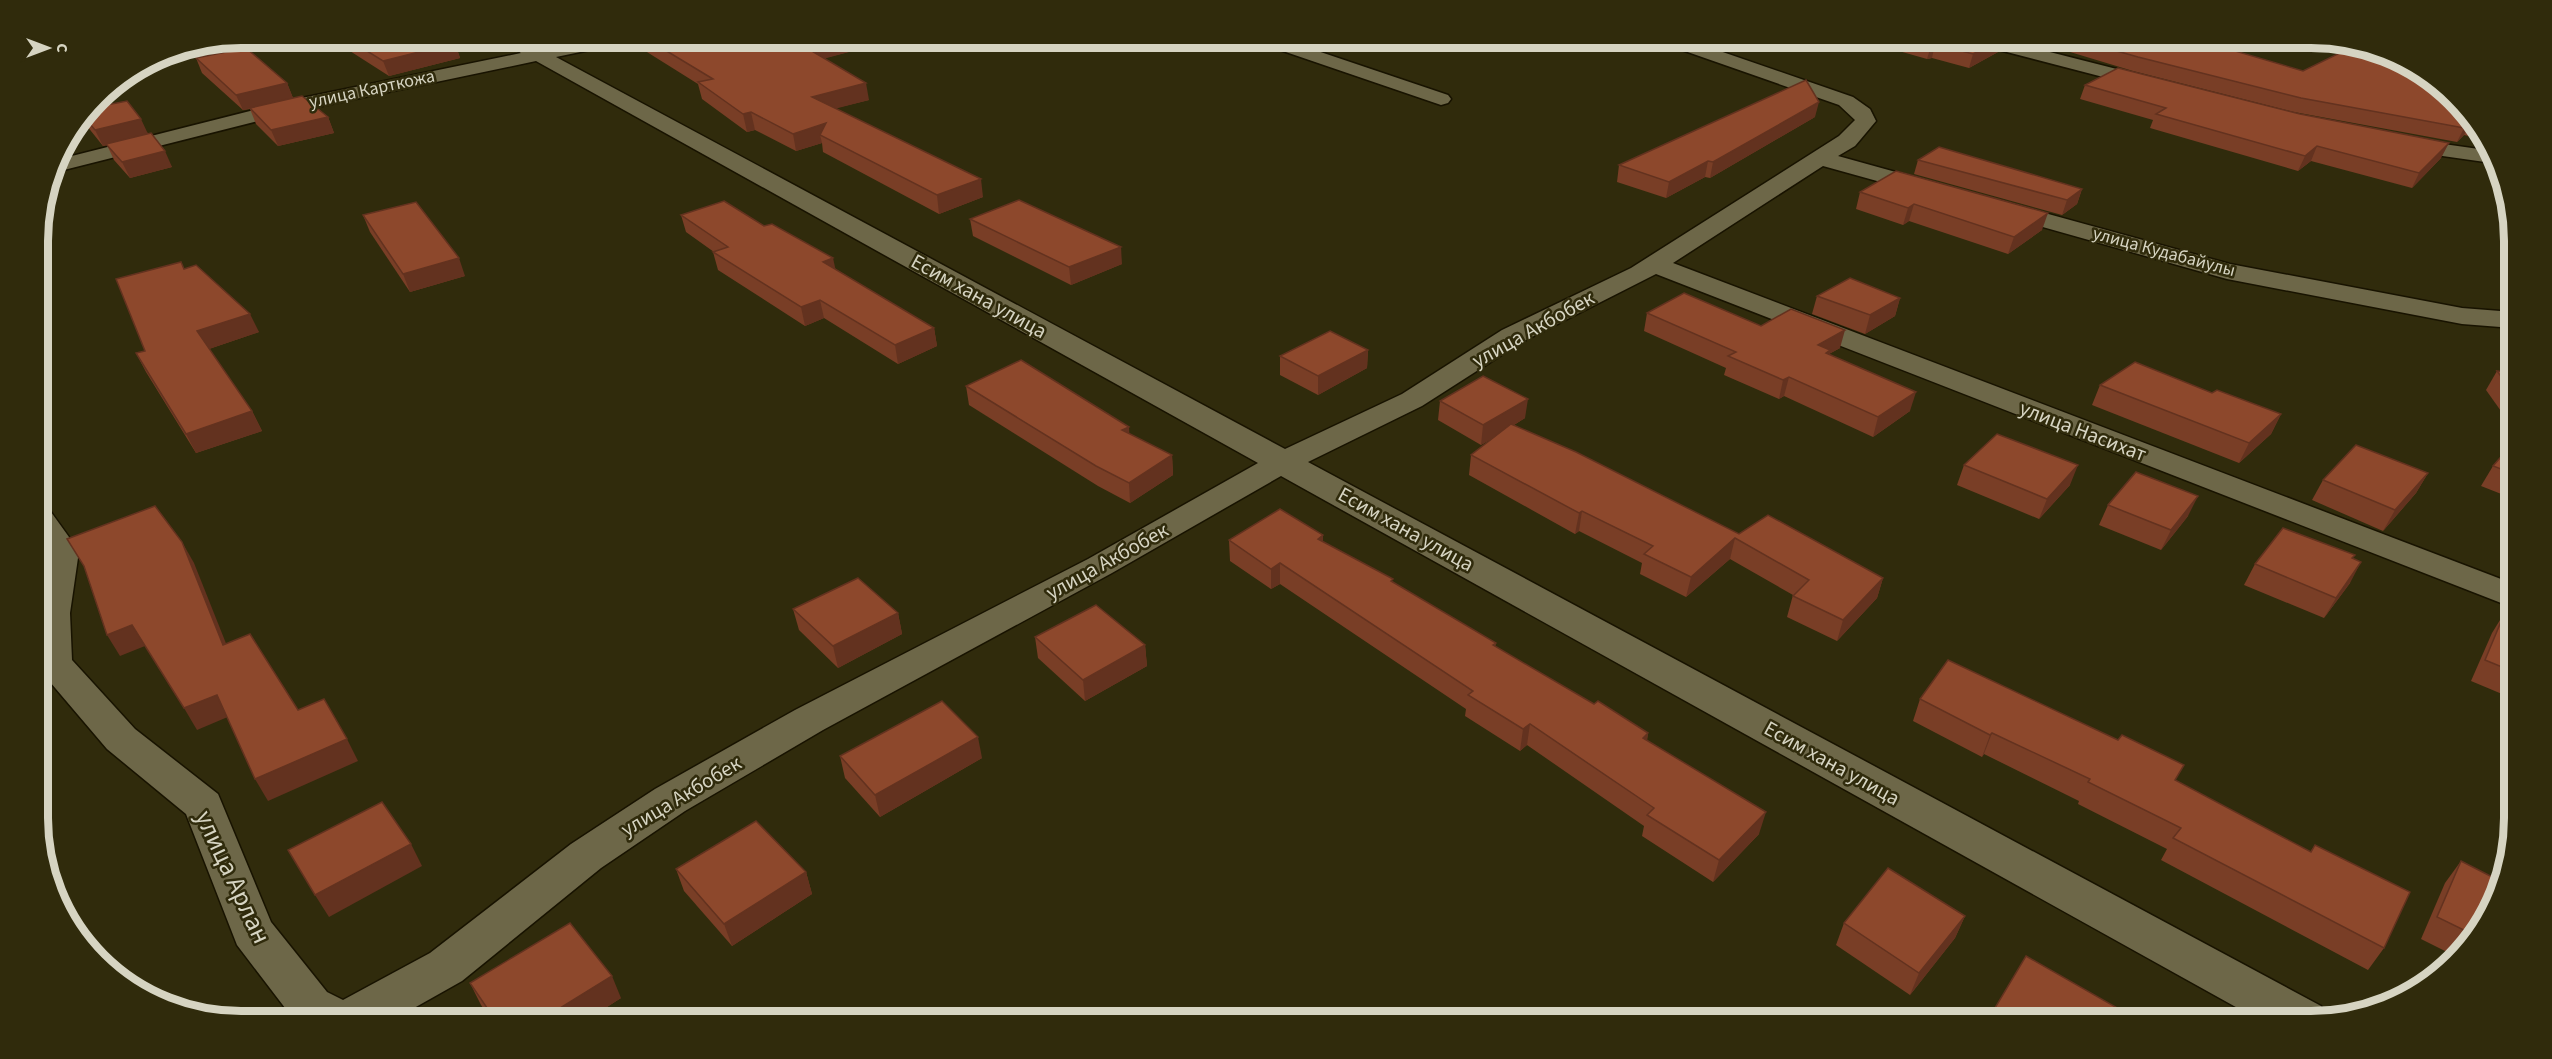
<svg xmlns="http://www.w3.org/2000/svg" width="2552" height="1059" viewBox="0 0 2552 1059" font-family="'Source Sans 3',sans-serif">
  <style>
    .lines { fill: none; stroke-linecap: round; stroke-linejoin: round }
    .minor-casing { stroke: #181300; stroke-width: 3 }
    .minor { fill: #6d6748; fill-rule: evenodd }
    .wall { fill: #793e26 }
    .shaded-wall { fill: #63321f }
    .building { fill: #8d482c; stroke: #63321f; stroke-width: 1.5 }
    .labels { text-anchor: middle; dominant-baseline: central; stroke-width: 5; stroke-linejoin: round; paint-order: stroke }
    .far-street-label { font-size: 18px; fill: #d6d4c2; stroke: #302b0c }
    .street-label { font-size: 21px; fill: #d6d4c2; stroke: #302b0c }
    .near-street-label { font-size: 26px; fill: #d6d4c2; stroke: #302b0c }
    .rim { fill: none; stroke: #d6d4c2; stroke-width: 8 }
  </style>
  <rect width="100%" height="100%" fill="#302b0c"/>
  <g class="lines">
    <g class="minor-casing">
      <g id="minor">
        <polygon points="498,38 520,38 541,49 597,38 631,38 629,42 556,57 1285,449 1402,394 1502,330 1631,268 1839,136 1855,120 1839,105 1659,42 1657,38 1682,38 1853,97 1870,109 1876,121 1855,146 1838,156 1939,184 1942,189 1939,194 1931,196 1823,166 1673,263 2514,584 2514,608 1656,274 1522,342 1422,406 1308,462 2321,1006 2327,1020 2261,1021 1281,476 1112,573 823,730 685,811 601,868 462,981 391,1021 295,1021 237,945 186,814 107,749 39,669 39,588 45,551 39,542 39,509 51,512 79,551 70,613 72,660 135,729 218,794 271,922 327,992 343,1000 430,953 571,844 655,789 795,710 1088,559 1258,463 536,61 298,111 52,173 56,160 297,99 521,53"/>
        <polygon points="1197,38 1282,39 1448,95 1451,99 1448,103 1441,105 1280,50 1219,47 1199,42"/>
        <polygon points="1966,38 1995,38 2160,80 2163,84 2160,88 2153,90 1968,42"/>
        <polygon points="2401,138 2486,150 2492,163 2393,149 2390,144 2393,139"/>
        <polygon points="2001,201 2230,264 2462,308 2513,312 2513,328 2462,324 2227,279 1993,213 1989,208 1993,203"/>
      </g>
    </g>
    <use href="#minor" class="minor"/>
  </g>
  <g class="wall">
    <polygon points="336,38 446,38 455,43 460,58 389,76 339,44"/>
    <polygon points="630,38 894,38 894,40 825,58 869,100 836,108 983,197 939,214 823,152 822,143 796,151 755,130 747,132 702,99 698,84 631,42"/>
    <polygon points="1853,38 1997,38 2002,39 1998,52 1969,68 1932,58 1927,59"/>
    <polygon points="2002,38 2191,38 2303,71 2473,117 2482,139 2464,135 2457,142 2294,112 2133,71 2024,38 2017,41"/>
    <polygon points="196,58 287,83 293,98 328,117 334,133 278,146 256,124 250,109 243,110 202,73"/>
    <polygon points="2085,85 2441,158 2412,188 2311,161 2298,171 2150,128 2153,120 2080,99"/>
    <polygon points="91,108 148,133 172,167 130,178 114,160 107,145 103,146 87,126 83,118"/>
    <polygon points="1815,117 1710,178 1705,177 1666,198 1617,182 1619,165"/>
    <polygon points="1918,160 2082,189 2077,204 2062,215 1914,174"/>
    <polygon points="1860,192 2042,230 2008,254 1909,221 1903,225 1856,209"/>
    <polygon points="363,215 465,276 410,292 370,232"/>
    <polygon points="681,215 764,226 934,328 937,346 898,364 824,318 805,326 718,270 713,252 714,252 686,232"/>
    <polygon points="970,219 1122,264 1071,285 973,236"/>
    <polygon points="184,269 259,332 209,349 252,411 262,431 196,453 146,372 136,353 145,351"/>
    <polygon points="1817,296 1900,298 1895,316 1865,334 1812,314"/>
    <polygon points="1647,313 1761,326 1840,348 1829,354 1910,411 1873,437 1784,396 1779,399 1724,375 1726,368 1644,331"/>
    <polygon points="1368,350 1367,368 1318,395 1280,375 1280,356"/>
    <polygon points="2497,371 2513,373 2513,428 2486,390"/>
    <polygon points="2100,385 2281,414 2271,434 2239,463 2092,405"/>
    <polygon points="966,386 1129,434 1172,455 1173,475 1130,503 1098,486 969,405"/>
    <polygon points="1440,401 1525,418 1514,425 1739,534 1883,578 1877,598 1837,641 1787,617 1793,595 1730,559 1686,597 1640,574 1642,563 1579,531 1575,534 1469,475 1471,455 1493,438 1481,445 1438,420"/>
    <polygon points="2513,443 2514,499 2481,486 2493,466"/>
    <polygon points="1964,465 2070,485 2039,519 1957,485"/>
    <polygon points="2428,473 2416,493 2383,531 2312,500 2323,480"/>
    <polygon points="2108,505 2188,516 2161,550 2099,525"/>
    <polygon points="1229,540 1323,542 1496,643 1495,647 1594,704 1648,733 1647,741 1759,834 1713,882 1642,836 1644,826 1527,745 1520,751 1465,716 1466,709 1280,584 1271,589 1230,561"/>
    <polygon points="2353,559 2350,583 2324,618 2244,585 2255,564"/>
    <polygon points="793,609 898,613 902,634 838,668 799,630"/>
    <polygon points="2505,612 2514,616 2514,699 2471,681 2492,633"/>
    <polygon points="1035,637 1145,645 1147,666 1085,701 1038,658"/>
    <polygon points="1920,699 2176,781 2310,852 2315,845 2384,948 2368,970 2161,860 2167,849 2078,804 2079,801 1984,754 1982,757 1913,721"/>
    <polygon points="840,756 982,758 880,817 845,778"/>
    <polygon points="2461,861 2499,896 2472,942 2457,957 2421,939 2445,883"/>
    <polygon points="676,869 806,872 812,894 732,946 684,891"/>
    <polygon points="1965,916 1955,938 1910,995 1836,945 1844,923"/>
    <polygon points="470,983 621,998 585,1021 492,1021 481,1005"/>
  </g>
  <g class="shaded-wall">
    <polygon points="841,38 894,38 894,40 808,63 805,47"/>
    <polygon points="2002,39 1998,52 1969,68 1973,54"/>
    <polygon points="455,43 460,58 389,76 383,61"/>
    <polygon points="1935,44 1932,58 1927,59 1931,46"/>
    <polygon points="198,46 201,53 153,64 151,60 163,53"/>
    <polygon points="287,83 293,98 243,110 236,95"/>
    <polygon points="866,83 869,100 815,114 812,97"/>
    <polygon points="1819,102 1815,117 1710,178 1713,162"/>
    <polygon points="751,112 755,130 747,132 743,114"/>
    <polygon points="328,117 334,133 278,146 271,130"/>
    <polygon points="141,119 148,134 103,146 95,130"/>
    <polygon points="2471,121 2464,135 2457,142 2464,128"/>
    <polygon points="826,123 820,135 822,143 796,151 793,134"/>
    <polygon points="2449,143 2441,158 2412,188 2419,173"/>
    <polygon points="2317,146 2311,161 2298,171 2305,156"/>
    <polygon points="165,151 172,167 130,178 122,162"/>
    <polygon points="1708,161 1705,177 1666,198 1669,182"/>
    <polygon points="981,179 983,197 939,214 937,195"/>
    <polygon points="2082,189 2077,204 2062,215 2067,200"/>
    <polygon points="1914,204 1909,221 1903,225 1908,208"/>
    <polygon points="2048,213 2042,230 2008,254 2014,237"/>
    <polygon points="1121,247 1122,264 1071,285 1069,267"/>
    <polygon points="459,258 465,276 410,292 403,274"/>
    <polygon points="833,258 837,276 823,262"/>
    <polygon points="1900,298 1895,316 1865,334 1870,315"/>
    <polygon points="820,300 824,318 805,326 801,307"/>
    <polygon points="250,314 259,332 206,350 197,331"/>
    <polygon points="934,328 937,346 898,364 895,345"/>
    <polygon points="1845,330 1840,348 1829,354 1826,369 1818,345"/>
    <polygon points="1368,350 1367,368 1318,395 1318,376"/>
    <polygon points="1789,377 1784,396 1779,399 1783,380"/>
    <polygon points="1916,392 1910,411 1873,437 1878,417"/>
    <polygon points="1528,399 1525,418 1481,445 1483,425"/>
    <polygon points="252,411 262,431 196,453 186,434"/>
    <polygon points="2281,414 2271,434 2239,463 2249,443"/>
    <polygon points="1129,427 1130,446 1122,430"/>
    <polygon points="1172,455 1173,475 1130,503 1129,483"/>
    <polygon points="2078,465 2070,485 2039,519 2047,499"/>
    <polygon points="2428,473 2416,493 2383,531 2395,510"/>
    <polygon points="2198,496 2188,516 2161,550 2171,530"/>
    <polygon points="1582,511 1579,531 1575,534 1579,513"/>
    <polygon points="1323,535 1323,555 1318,539"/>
    <polygon points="1735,538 1730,559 1686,597 1691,577"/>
    <polygon points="182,542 194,563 235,666 223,645"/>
    <polygon points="2361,562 2350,583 2324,618 2336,598"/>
    <polygon points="1280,563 1280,584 1271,589 1271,569"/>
    <polygon points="1883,578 1877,598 1837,641 1843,620"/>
    <polygon points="898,613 902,634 838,668 833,646"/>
    <polygon points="132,625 145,646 120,656 107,635"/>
    <polygon points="1145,645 1147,666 1085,701 1083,680"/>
    <polygon points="217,695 230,716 197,730 184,708"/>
    <polygon points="1530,724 1527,745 1520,751 1523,729"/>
    <polygon points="1648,733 1644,755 1643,738"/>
    <polygon points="1992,733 1984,754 1982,757 1990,735"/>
    <polygon points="978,737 982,758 880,817 875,795"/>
    <polygon points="347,739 358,761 268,801 255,779"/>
    <polygon points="1766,812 1759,834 1713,882 1719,860"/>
    <polygon points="411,844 422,866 329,917 315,895"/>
    <polygon points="806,872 812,894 732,946 724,924"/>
    <polygon points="1965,916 1955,938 1910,995 1919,973"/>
    <polygon points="612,976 621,998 585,1021 539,1021"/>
  </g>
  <g class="building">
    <polygon points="346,38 446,38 455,43 383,61"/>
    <polygon points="645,38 841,38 805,47 866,83 812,97 981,179 937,195 820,135 826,123 793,134 751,112 743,114 698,82 713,79"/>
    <polygon points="1901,38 1997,38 2002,39 1973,54 1935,44 1931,46"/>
    <polygon points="2071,38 2191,38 2303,71 2354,46 2389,53 2473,117 2474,121 2471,121 2464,128 2301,98 2138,57"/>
    <polygon points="246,48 287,83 236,95 196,58"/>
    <polygon points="2118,68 2300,114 2449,143 2419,173 2317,146 2305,156 2156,114 2166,108 2085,85"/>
    <polygon points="1806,80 1819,102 1713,162 1708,161 1669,182 1619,165"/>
    <polygon points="302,96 328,117 271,130 250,108"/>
    <polygon points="127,101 141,119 95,130 84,117 91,108"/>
    <polygon points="151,133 165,151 122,162 106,144"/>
    <polygon points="1939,147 2082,189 2067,200 1918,160"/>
    <polygon points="1896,171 2048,213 2014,237 1914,204 1908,208 1860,192"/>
    <polygon points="1019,200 1121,247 1069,267 970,219"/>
    <polygon points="724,201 764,226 772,224 833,258 823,262 934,328 895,345 820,300 801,307 713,252 728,247 681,215"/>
    <polygon points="416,202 459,258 403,274 363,215"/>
    <polygon points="181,262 184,269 196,265 250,314 197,331 252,411 186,434 136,353 145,351 116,279"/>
    <polygon points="1850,278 1900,298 1870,315 1817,296"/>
    <polygon points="1684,293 1761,326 1791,309 1845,330 1818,345 1830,350 1826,353 1916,392 1878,417 1789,377 1783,380 1728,356 1736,352 1647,313"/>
    <polygon points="1330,331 1368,350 1318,376 1280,356"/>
    <polygon points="1021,360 1129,427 1122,430 1172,455 1129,483 1096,466 966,386"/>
    <polygon points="2135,362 2212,393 2217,390 2281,414 2249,443 2100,385"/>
    <polygon points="2497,371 2513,373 2513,393"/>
    <polygon points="1483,376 1528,399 1483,425 1440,401"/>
    <polygon points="1511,424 1576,452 1739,534 1768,515 1883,578 1843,620 1793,596 1809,580 1735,538 1691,577 1644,554 1653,546 1582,511 1579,513 1471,455"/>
    <polygon points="1997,434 2078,465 2047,499 1964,465"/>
    <polygon points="2513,443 2514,474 2493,466"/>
    <polygon points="2356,445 2428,473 2395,510 2323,480"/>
    <polygon points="2136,472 2198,496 2171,530 2108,505"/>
    <polygon points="155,506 182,542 223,645 250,634 298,710 324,699 347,739 255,779 217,695 184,708 132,625 107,635 84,566 67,539"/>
    <polygon points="1280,509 1323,535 1318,539 1393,579 1391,581 1496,643 1493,645 1594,704 1598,701 1648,733 1643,738 1766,812 1719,860 1647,815 1654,808 1530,724 1523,729 1468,695 1473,691 1280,563 1271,569 1229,540"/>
    <polygon points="2283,528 2355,555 2352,558 2361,562 2336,598 2255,564"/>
    <polygon points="858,578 898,613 833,646 793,609"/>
    <polygon points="1096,605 1145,645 1083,680 1035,637"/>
    <polygon points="2505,612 2514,616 2514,672 2485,660"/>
    <polygon points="1948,660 2118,740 2122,735 2184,765 2175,780 2311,852 2315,845 2410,892 2384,948 2173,838 2181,828 2088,782 2090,779 1992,733 1990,735 1920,699"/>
    <polygon points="942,701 978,737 875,795 840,756"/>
    <polygon points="382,802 411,844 315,895 288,850"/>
    <polygon points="756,821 806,872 724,924 676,869"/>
    <polygon points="2461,861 2502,882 2499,896 2476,936 2437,917"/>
    <polygon points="1888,868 1965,916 1919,973 1844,923"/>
    <polygon points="570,923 612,976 539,1021 496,1021 470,983"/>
    <polygon points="2026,956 2140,1021 1993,1021 1989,1018"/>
  </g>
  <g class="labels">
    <g class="far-street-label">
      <text transform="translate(372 89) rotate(-12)">улица Карткожа</text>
      <text transform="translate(2164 252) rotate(15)">улица Кудабайулы</text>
    </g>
    <g class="street-label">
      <text transform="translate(979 296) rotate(29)">Есим хана улица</text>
      <text transform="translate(1533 329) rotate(-29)">улица Акбобек</text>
      <text transform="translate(2083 431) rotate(21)">улица Насихат</text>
      <text transform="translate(1406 529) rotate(29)">Есим хана улица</text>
      <text transform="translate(1107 561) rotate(-29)">улица Акбобек</text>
      <text transform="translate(1832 763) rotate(29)">Есим хана улица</text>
      <text transform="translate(681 796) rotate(-31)">улица Акбобек</text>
    </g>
    <g class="near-street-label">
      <text transform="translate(233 877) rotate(65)">улица Арлан</text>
    </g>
  </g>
  <path d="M0 0H2552V1059H0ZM241 48H2311A193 193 0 0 1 2504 241V818A193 193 0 0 1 2311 1011H241A193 193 0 0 1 48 818V241A193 193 0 0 1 241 48Z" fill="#302b0c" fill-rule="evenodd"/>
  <path class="rim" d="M241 48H2311A193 193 0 0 1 2504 241V818A193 193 0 0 1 2311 1011H241A193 193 0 0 1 48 818V241A193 193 0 0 1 241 48Z"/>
  <g transform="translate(48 48) rotate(90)" stroke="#302b0c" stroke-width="4.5" paint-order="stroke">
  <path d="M0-4.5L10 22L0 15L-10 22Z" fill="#d6d4c2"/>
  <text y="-9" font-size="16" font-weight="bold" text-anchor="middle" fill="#d6d4c2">С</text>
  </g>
</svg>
